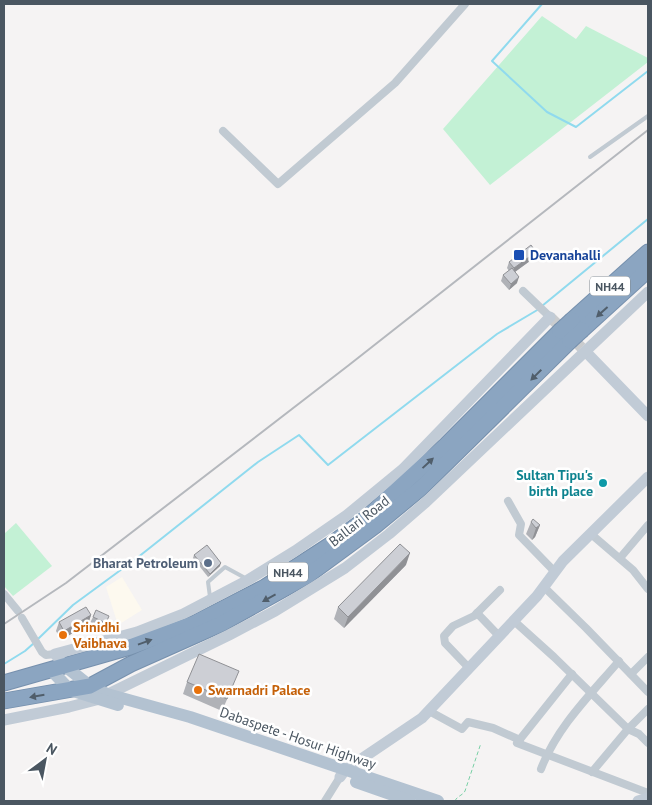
<svg xmlns="http://www.w3.org/2000/svg" width="652" height="805" viewBox="0 0 652 805" font-family="'PT Sans',sans-serif">
  <style>
    .commercial { fill: #fdf9ef }
    .green { fill: #c3f1d5 }
    .lines { fill: none; stroke-linecap: round; stroke-linejoin: round }
    .stream { stroke: #90daee; stroke-width: 2 }
    .secondary-tunnel { stroke: #caccce; stroke-width: 11; stroke-dasharray: 11 5.5; stroke-linecap: butt }
    .highway-casing { stroke: #7690ad; stroke-width: 17 }
    .path { stroke: #7ad0a6; stroke-width: 1; stroke-dasharray: 4 2.5; stroke-linecap: butt }
    .lane { stroke: #c1cad2; stroke-width: 4 }
    .street { stroke: #c1cad2; stroke-width: 8 }
    .secondary { stroke: #c1cbd6; stroke-width: 11 }
    .primary { stroke: #b3c2d1; stroke-width: 12 }
    .highway { stroke: #8ba5c1; stroke-width: 15 }
    .rail { stroke: #b5b8bd; stroke-width: 2 }
    .highway-bridge-casing { stroke: #7690ad; stroke-width: 17; stroke-linecap: butt }
    .highway-bridge { stroke: #8ba5c1; stroke-width: 15 }
    .wall { fill: #b0b2b7 }
    .shaded-wall { fill: #909195 }
    .building { fill: #cdcfd5; stroke: #909195 }
    .oneway { fill: #505e6b }
    .transit-dot { fill: #1a4fb4; stroke: #fff; stroke-width: 2 }
    .culture-dot { fill: #0f9aa8; stroke: #fff; stroke-width: 2 }
    .service-dot { fill: #5c6f8a; stroke: #fff; stroke-width: 2 }
    .food-dot { fill: #e8710a; stroke: #fff; stroke-width: 2 }
    .labels { text-anchor: middle; dominant-baseline: central; stroke-width: 5; stroke-linejoin: round; paint-order: stroke }
    .shield { fill: #fff; stroke: #808990; stroke-width: 1 }
    .shield-label { font-size: 12px; font-weight: bold; fill: #4a5661 }
    .transit-label { font-size: 14px; font-weight: bold; fill: #164399; stroke: #fff; text-anchor: start }
    .culture-label { font-size: 14px; font-weight: bold; fill: #0d838f; stroke: #fff; text-anchor: end }
    .street-label { font-size: 14px; fill: #4a5661; stroke: #fff }
    .service-label { font-size: 14px; font-weight: bold; fill: #4e5e75; stroke: #fff; text-anchor: end }
    .food-label { font-size: 14px; font-weight: bold; fill: #c56008; stroke: #fff; text-anchor: start }
  </style>
  <rect width="100%" height="100%" fill="#f5f3f3"/>
  <polygon class="commercial" points="122,577 142,610 118,625 106,587"/>
  <g class="green">
    <polygon points="542,16 576,39 586,26 648,58 648,62 490,185 443,129"/>
    <polygon points="16,523 52,566 13,596 4,586 4,534"/>
  </g>
  <g class="lines">
    <g class="stream">
      <polyline points="542,4 492,61 547,112 576,127 648,71"/>
      <polyline points="542,306 648,219"/>
      <polyline points="38,639 73,605 137,558 258,462 299,435 328,465 497,334 539,309"/>
      <polyline points="4,664 25,651 34,643"/>
    </g>
    <polyline class="secondary-tunnel" points="550,317 586,352"/>
    <g class="highway-casing">
      <g id="highway">
        <polyline points="572,320 648,252"/>
        <polyline points="582,330 648,270"/>
        <polyline points="4,683 130,647 195,623 265,587 330,545 365,519 446,445 560,331"/>
        <polyline points="4,701 90,686 131,664 221,624 307,576 375,526 421,488 570,341"/>
      </g>
    </g>
    <path class="path" d="M455 801C457 796 462 796 465 791L481 743"/>
    <g class="lane">
      <polyline points="590,157 648,116"/>
      <polyline points="210,597 208,582 225,567 247,579"/>
    </g>
    <g class="street">
      <polyline points="223,131 278,184 395,83 465,4"/>
      <polyline points="523,291 550,317"/>
      <polyline points="508,501 521,524 519,535 555,572"/>
      <polyline points="591,534 633,570 648,589"/>
      <polyline points="620,558 648,525"/>
      <polyline points="544,587 586,628 648,692"/>
      <polyline points="4,594 18,611"/>
      <polyline points="477,613 499,636"/>
      <polyline points="22,618 42,652 46,655 55,654"/>
      <polyline points="514,621 554,657 628,729 639,734 648,743"/>
      <polyline points="469,668 445,643 444,636 453,626 474,616 500,590"/>
      <polyline points="572,674 517,743 648,793"/>
      <polyline points="631,674 648,657"/>
      <polyline points="429,711 462,729 468,722 493,728 520,740"/>
      <path d="M541 769C557 727 590 695 619 661"/>
      <polyline points="592,772 628,729 648,709"/>
      <polyline points="325,801 340,777"/>
    </g>
    <g class="secondary">
      <polyline points="586,352 648,416"/>
      <polyline points="65,666 55,654 137,632 183,614 248,580 295,551 347,515 403,469 550,317"/>
      <polyline points="4,720 69,707 96,700 229,635 275,611 345,568 389,534 426,502 648,292"/>
      <polyline points="340,777 345,770 422,718 537,596 563,561 648,477"/>
      <polyline points="638,801 648,798"/>
    </g>
    <g class="primary">
      <polyline points="65,666 90,686 107,694 190,717 438,801"/>
      <polyline points="51,670 70,690 118,705"/>
      <polyline points="356,782 410,801"/>
    </g>
    <use href="#highway" class="highway"/>
    <polyline class="rail" points="4,624 66,583 349,365 648,130"/>
    <g class="highway-bridge-casing">
      <g id="highway-bridge">
        <polyline points="560,331 572,320"/>
        <polyline points="570,341 582,330"/>
      </g>
    </g>
    <use href="#highway-bridge" class="highway-bridge"/>
  </g>
  <g class="wall">
    <polygon points="536,252 534,258 515,272 517,283 509,290 501,281 503,275 509,271 507,268 509,262"/>
    <polygon points="531,522 540,525 535,537 532,540 526,534"/>
    <polygon points="194,555 220,566 208,577 193,558"/>
    <polygon points="406,565 344,628 334,619 338,607"/>
    <polygon points="91,615 88,624 61,640 56,631 59,622"/>
    <polygon points="93,617 107,622 104,629 90,623"/>
    <polygon points="187,682 234,683 222,711 183,694"/>
  </g>
  <g class="shaded-wall">
    <polygon points="536,252 534,258 512,274 514,268"/>
    <polygon points="519,277 517,283 509,290 511,284"/>
    <polygon points="540,525 535,537 532,540 536,528"/>
    <polygon points="410,553 406,565 344,628 348,617"/>
    <polygon points="221,563 220,566 208,577 210,574"/>
    <polygon points="91,615 88,624 61,640 64,631"/>
  </g>
  <g class="building">
    <polygon points="531,245 536,252 514,268 509,262"/>
    <polygon points="512,268 519,277 511,284 503,275"/>
    <polygon points="533,519 540,525 536,528 531,522"/>
    <polygon points="400,544 410,553 348,617 338,607"/>
    <polygon points="207,545 221,563 210,574 194,555"/>
    <polygon points="86,607 91,615 64,631 59,622"/>
    <polygon points="96,610 109,616 106,623 93,617"/>
    <polygon points="199,654 239,671 227,699 187,682"/>
  </g>
  <defs><path id="oneway-solid" d="M-6-.8H1V-3.2L6.5 0L1 3.2V.8H-6Z" transform="scale(1.25)"/></defs>
  <g class="oneway">
    <use href="#oneway-solid" transform="translate(602 312) rotate(138)"/>
    <use href="#oneway-solid" transform="translate(536 375) rotate(135)"/>
    <use href="#oneway-solid" transform="translate(428 463) rotate(-43)"/>
    <use href="#oneway-solid" transform="translate(269 598) rotate(151)"/>
    <use href="#oneway-solid" transform="translate(145 642) rotate(-20)"/>
    <use href="#oneway-solid" transform="translate(37 696) rotate(170)"/>
  </g>
  <rect class="transit-dot" x="513" y="249" width="12" height="12" rx="2.5"/>
  <circle class="culture-dot" cx="603" cy="483" r="5"/>
  <circle class="service-dot" cx="208" cy="563" r="5"/>
  <g class="food-dot">
    <circle cx="63" cy="635" r="5"/>
    <circle cx="198" cy="690" r="5"/>
  </g>
  <g class="labels">
    <g class="shield">
      <rect x="590" y="276.5" width="40" height="19" rx="4"/>
      <rect x="268" y="562.5" width="40" height="19" rx="4"/>
    </g>
    <g class="shield-label">
      <text x="610" y="286">NH44</text>
      <text x="288" y="572">NH44</text>
    </g>
    <g class="transit-label">
      <text x="530" y="255">Devanahalli</text>
    </g>
    <g class="culture-label">
      <text x="593" y="475">Sultan Tipu's<tspan x="593" dy="16">birth place</tspan></text>
    </g>
    <g class="street-label">
      <text transform="translate(359 521) rotate(-38)">Ballari Road</text>
      <text transform="translate(298 738) rotate(19)">Dabaspete - Hosur Highway</text>
    </g>
    <g class="service-label">
      <text x="198" y="563">Bharat Petroleum</text>
    </g>
    <g class="food-label">
      <text x="73" y="627">Srinidhi<tspan x="73" dy="16">Vaibhava</tspan></text>
      <text x="208" y="690">Swarnadri Palace</text>
    </g>
  </g>
  <rect width="652" height="805" fill="none" stroke="#4a5661" stroke-width="10"/>
  <g transform="translate(45 760) rotate(32)" stroke="#ffffff" stroke-width="4" paint-order="stroke">
  <path d="M0-4L9 19L0 12L-9 19Z" fill="#4a5661"/>
  <text y="-8" font-size="14" font-weight="bold" text-anchor="middle" fill="#4a5661">N</text>
  </g>
</svg>
